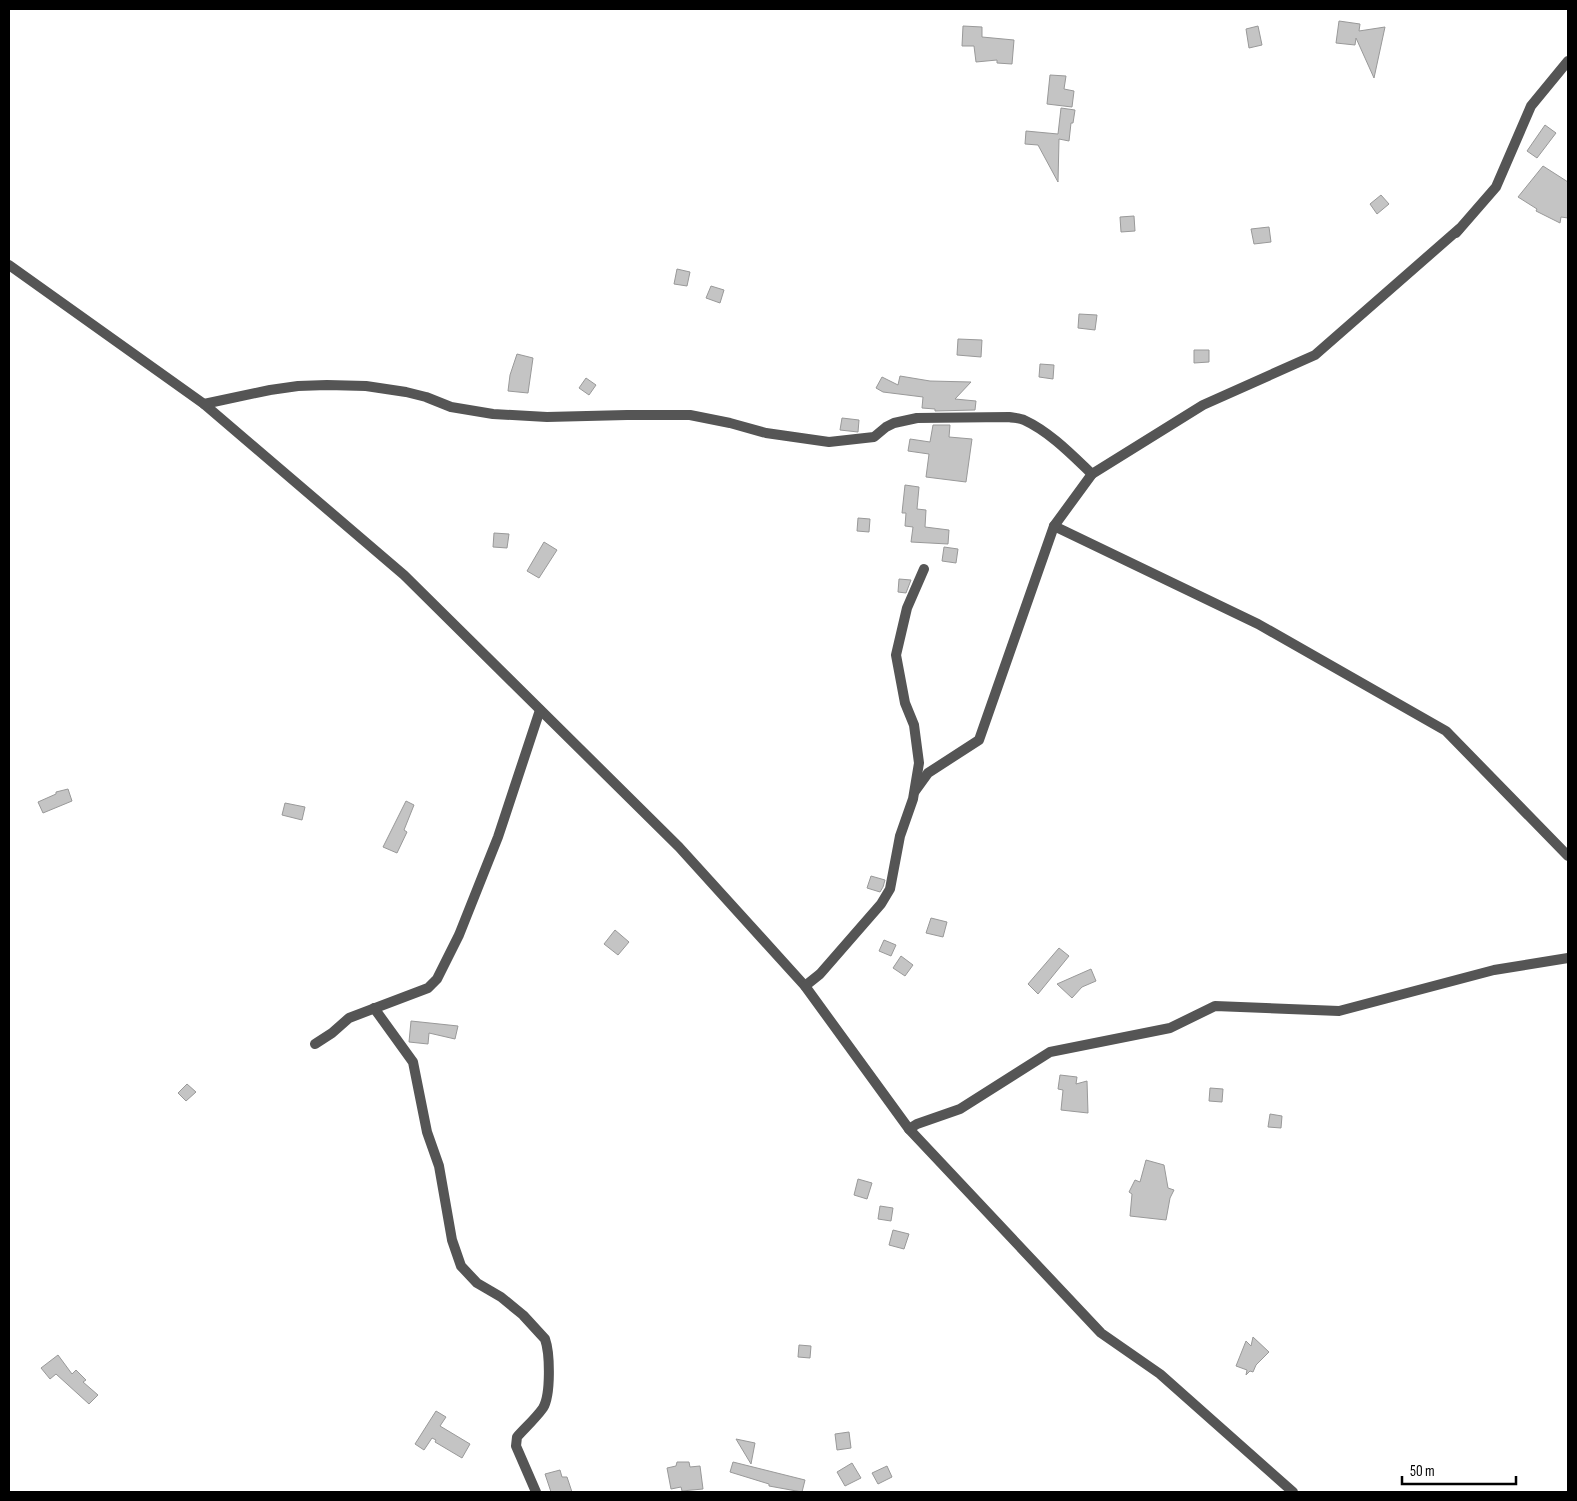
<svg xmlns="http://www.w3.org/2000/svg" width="1577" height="1501" viewBox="0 0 1577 1501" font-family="'Sofia Sans Condensed',sans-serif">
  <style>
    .building { fill: #c4c4c4; stroke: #999 }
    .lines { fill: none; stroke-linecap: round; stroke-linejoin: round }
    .street { stroke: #555; stroke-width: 10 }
  </style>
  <rect width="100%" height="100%" fill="#fff"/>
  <g class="building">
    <polygon points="1339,21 1360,24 1359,31 1385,27 1374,78 1356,38 1355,45 1336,43"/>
    <polygon points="963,26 982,27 982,37 1014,40 1012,64 997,63 997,60 976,62 974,46 962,46"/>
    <polygon points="1258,26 1262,45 1249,48 1246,29"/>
    <polygon points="1050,75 1066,76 1064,89 1074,91 1072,107 1047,104"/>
    <polygon points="1061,108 1075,110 1073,123 1071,123 1069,141 1059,139 1058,182 1038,145 1025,144 1026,131 1058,134"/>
    <polygon points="1545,125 1556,133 1537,158 1527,151"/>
    <polygon points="1543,166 1568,182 1568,218 1561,217 1560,223 1536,211 1537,209 1518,197"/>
    <polygon points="1381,195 1389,204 1377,214 1370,204"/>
    <polygon points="1134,216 1135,231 1121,232 1120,217"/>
    <polygon points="1269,227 1271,242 1254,244 1251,229"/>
    <polygon points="677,269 690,272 687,286 674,284"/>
    <polygon points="711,286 724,290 720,303 706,298"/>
    <polygon points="1079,314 1097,315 1095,330 1078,328"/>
    <polygon points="958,339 982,340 981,357 957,355"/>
    <polygon points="1194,350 1209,350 1209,362 1194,363"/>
    <polygon points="517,354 533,358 528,393 508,391 510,375"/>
    <polygon points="1040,364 1054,365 1053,379 1039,377"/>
    <polygon points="900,376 930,381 971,382 955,399 976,401 975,410 935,411 935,409 922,408 923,397 883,392 876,388 882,377 898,385"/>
    <polygon points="586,378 596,385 589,395 579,388"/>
    <polygon points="842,418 859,420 858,432 840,430"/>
    <polygon points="933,425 950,425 949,437 972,439 966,482 926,477 929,454 908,451 910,439 930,442"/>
    <polygon points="905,485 919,487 917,509 926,510 925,527 949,530 948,544 911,542 913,527 905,526 906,513 902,513"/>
    <polygon points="858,518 870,519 869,532 857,531"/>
    <polygon points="494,533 509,534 507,548 493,547"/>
    <polygon points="544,542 557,550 539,578 527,571"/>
    <polygon points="944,547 958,549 956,563 942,561"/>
    <polygon points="899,579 911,580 906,593 898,592"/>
    <polygon points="68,789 72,801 43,813 38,802 56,794 56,792"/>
    <polygon points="406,801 414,805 404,830 407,832 397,853 383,847"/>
    <polygon points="285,803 305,807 302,820 282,815"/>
    <polygon points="871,876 885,880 883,887 880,892 867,888"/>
    <polygon points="931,918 947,922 943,937 926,933"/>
    <polygon points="615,930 629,942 618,955 604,944"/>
    <polygon points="884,940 896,945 891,956 879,951"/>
    <polygon points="1059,948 1069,956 1038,994 1028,984"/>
    <polygon points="901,956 913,965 905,976 893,968"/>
    <polygon points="1091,969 1096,981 1082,987 1072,998 1057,984"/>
    <polygon points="411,1021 458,1026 455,1039 429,1033 428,1044 409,1042"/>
    <polygon points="1060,1075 1077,1077 1076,1084 1087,1081 1088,1113 1061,1110 1063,1090 1058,1089"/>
    <polygon points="187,1084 196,1092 186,1101 178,1093"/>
    <polygon points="1210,1088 1223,1089 1222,1102 1209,1101"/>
    <polygon points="1270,1114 1282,1116 1281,1128 1268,1127"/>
    <polygon points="1146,1160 1164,1165 1168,1188 1174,1190 1170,1198 1166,1220 1130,1216 1132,1194 1129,1192 1135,1180 1140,1182"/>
    <polygon points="858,1179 872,1183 867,1199 854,1195"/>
    <polygon points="880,1206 893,1208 891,1221 878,1219"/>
    <polygon points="893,1230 909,1234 904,1249 889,1245"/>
    <polygon points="1253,1337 1269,1352 1256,1365 1253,1372 1250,1371 1246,1375 1247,1370 1236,1366 1246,1341 1251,1346"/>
    <polygon points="799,1345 811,1346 810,1358 798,1357"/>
    <polygon points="58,1355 72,1374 76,1370 86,1380 83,1382 98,1395 89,1404 56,1374 50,1379 41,1368"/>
    <polygon points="436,1411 446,1417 440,1426 470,1444 462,1458 435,1442 436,1440 432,1438 424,1450 415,1444"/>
    <polygon points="849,1432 851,1448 837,1450 835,1434"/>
    <polygon points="736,1439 755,1443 751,1464"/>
    <polygon points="677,1462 689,1462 690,1467 700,1466 703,1489 682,1491 681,1487 671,1489 667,1468 676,1466"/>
    <polygon points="733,1462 805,1480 802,1492 769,1486 769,1484 730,1472"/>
    <polygon points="852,1463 861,1478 845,1486 837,1472"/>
    <polygon points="887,1466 892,1477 878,1484 872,1473"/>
    <polygon points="560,1470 562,1477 567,1477 572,1492 551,1492 545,1474"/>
  </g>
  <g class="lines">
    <g class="street">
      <polyline points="1456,233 1496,187 1531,106 1568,61"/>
      <polyline points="9,265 204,404 404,575 679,847 805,986 909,1129 1101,1333 1160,1374 1293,1492"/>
      <path d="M204 404 270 390 298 386 327 385 366 386 406 392 426 397 451 407 493 414 547 417 627 415H690L730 423 766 433 829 442 874 437 886 427 894 423 917 418 1009 417C1014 418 1020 418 1024 420 1050 432 1072 455 1092 474"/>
      <polyline points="1054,526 1258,624 1446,731 1568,856"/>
      <polyline points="915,791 928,773 979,740 1054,526 1092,474 1203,405 1315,355 1459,229"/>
      <polyline points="805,986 820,974 881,904 890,889 900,836 913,799 919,763 914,725 905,703 896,655 907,608 924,569"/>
      <path d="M374 1008 413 1062 427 1132 439 1166 452 1240 461 1266 477 1283 501 1297 523 1315 545 1339C550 1353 551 1395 543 1408 536 1418 525 1428 517 1437L516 1446 536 1492"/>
      <polyline points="315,1044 332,1033 349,1018 428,988 437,979 459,935 498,837 540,710"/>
      <polyline points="909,1129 917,1124 960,1109 1050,1052 1170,1028 1215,1006 1339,1011 1494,970 1568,958"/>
    </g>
  </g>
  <rect width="1577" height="1501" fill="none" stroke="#000000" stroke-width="20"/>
  <path d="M1402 1476v8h114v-8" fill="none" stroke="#000000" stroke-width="2.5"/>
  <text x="1410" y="1476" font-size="15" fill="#000000" stroke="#ffffff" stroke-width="4" paint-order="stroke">50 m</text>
</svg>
